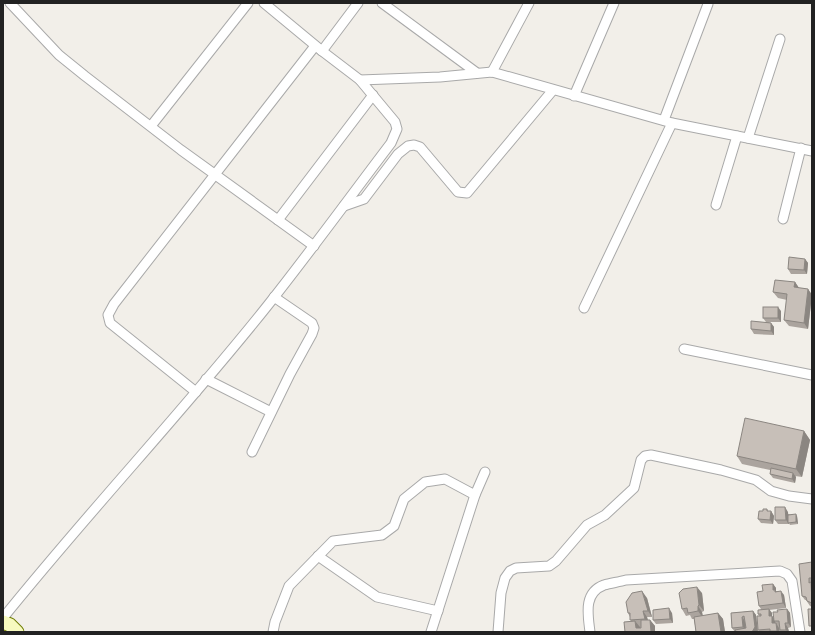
<svg xmlns="http://www.w3.org/2000/svg" width="815" height="635" viewBox="0 0 815 635" font-family="Mulish,sans-serif">
  <style>
    .lines { fill: none; stroke-linecap: round; stroke-linejoin: round }
    .street-casing { stroke: #a9a9a9; stroke-width: 11 }
    .secondary-casing { stroke: #707d05; stroke-width: 15 }
    .street { stroke: #fff; stroke-width: 9 }
    .secondary { stroke: #f7fabf; stroke-width: 13 }
    .wall { fill: #aba49e }
    .shaded-wall { fill: #8b8681 }
    .building { fill: #c7bfb8; stroke: #8b8681 }
  </style>
  <rect width="100%" height="100%" fill="#f2efe9"/>
  <g class="lines">
    <g class="street-casing">
      <g id="street">
        <polyline points="10,3 59,55 85,76 181,150 314,246"/>
        <polyline points="382,3 477,73"/>
        <polyline points="322,51 358,3"/>
        <polyline points="492,72 529,3"/>
        <polyline points="360,80 440,77 492,72 672,123 812,151"/>
        <polyline points="574,96 614,3"/>
        <polyline points="664,120 708,4"/>
        <polyline points="151,126 248,3"/>
        <polyline points="748,138 780,39"/>
        <polyline points="716,205 737,136"/>
        <polyline points="344,206 364,199 398,154 408,146 414,145 420,147 458,192 467,193 553,90"/>
        <polyline points="783,219 801,148"/>
        <polyline points="278,220 373,95"/>
        <polyline points="584,308 672,123"/>
        <polyline points="684,349 812,375"/>
        <polyline points="206,379 271,412"/>
        <polyline points="196,392 110,323 108,315 114,304 315,46"/>
        <polyline points="252,452 290,374 312,334 314,328 312,323 274,297"/>
        <polyline points="318,556 377,597 438,611"/>
        <path d="M3 618C89 511 183 412 268 305 310 252 350 197 391 143L397 129 395 122 360 80 322 51 264 3"/>
        <polyline points="273,632 275,622 289,586 333,541 382,535 394,526 404,499 425,482 445,479 475,495"/>
        <polyline points="431,632 475,495 485,472"/>
        <polyline points="498,632 501,593 505,578 510,571 516,568 549,566 556,561 587,525 605,515 634,488 641,460 645,456 651,455 721,470 756,480 771,491 789,496 812,499"/>
        <path d="M590 632C588 615 583 593 604 585 611 583 619 582 626 580L780 571 787 574 792 581 800 632"/>
      </g>
    </g>
    <g class="secondary-casing">
      <polyline id="secondary" points="3,622 10,625 17,632"/>
    </g>
    <use href="#street" class="street"/>
    <use href="#secondary" class="secondary"/>
  </g>
  <g class="wall">
    <polygon points="805,259 808,263 807,274 791,274 788,269"/>
    <polygon points="795,282 799,288 808,289 812,295 808,329 789,326 784,320 787,300 778,298 773,292"/>
    <polygon points="781,311 781,322 769,322 771,323 774,327 774,335 754,334 751,329 766,322 763,318"/>
    <polygon points="804,431 810,440 802,477 795,476 796,477 795,483 773,478 770,474 770,470 742,464 737,456"/>
    <polygon points="767,509 768,511 771,511 774,516 773,524 761,523 758,519 763,511"/>
    <polygon points="788,512 788,514 797,516 798,524 790,525 789,523 789,524 778,524 775,520"/>
    <polygon points="812,562 812,607 810,606 806,600 805,600 802,596"/>
    <polygon points="773,584 776,588 776,591 784,595 786,608 769,610 772,613 772,616 774,619 778,612 787,609 790,613 791,627 788,628 789,632 781,632 779,629 780,632 760,632 758,630 759,616 758,614 761,609 759,606 763,591"/>
    <polygon points="702,593 704,611 702,612 703,616 718,613 723,619 725,632 696,632 694,619 692,619 690,615 686,616 682,609"/>
    <polygon points="647,598 652,617 647,617 648,620 650,620 655,626 655,632 625,632 631,621 630,617 628,613"/>
    <polygon points="753,611 756,615 758,632 735,632 732,628 731,613"/>
    <polygon points="672,613 673,623 656,624 653,620"/>
  </g>
  <g class="shaded-wall">
    <polygon points="805,259 808,263 807,274 804,270"/>
    <polygon points="795,282 799,288 794,287"/>
    <polygon points="808,289 812,295 808,329 804,323"/>
    <polygon points="778,307 781,311 781,322 778,318"/>
    <polygon points="771,323 774,327 774,335 771,331"/>
    <polygon points="804,431 810,440 802,477 796,469"/>
    <polygon points="793,473 796,477 795,483 792,479"/>
    <polygon points="785,507 788,512 789,524 786,520"/>
    <polygon points="771,511 774,516 773,524 770,520"/>
    <polygon points="796,514 797,516 798,524 796,522"/>
    <polygon points="773,584 776,588 776,591 778,594 773,590"/>
    <polygon points="697,587 702,593 704,611 699,605"/>
    <polygon points="642,591 647,598 652,617 648,611"/>
    <polygon points="781,591 784,595 786,608 783,603"/>
    <polygon points="698,606 702,612 703,618 698,611"/>
    <polygon points="669,608 672,613 673,623 670,619"/>
    <polygon points="769,609 772,613 772,616 775,620 775,628 772,623 769,616"/>
    <polygon points="787,609 790,613 791,627 788,623"/>
    <polygon points="643,611 647,617 649,626 645,619"/>
    <polygon points="753,611 756,615 758,632 752,632"/>
    <polygon points="718,613 723,619 725,632 721,632"/>
    <polygon points="742,617 745,621 746,632 743,627"/>
    <polygon points="650,620 655,626 655,632 651,632"/>
    <polygon points="635,621 640,627 640,632 636,628"/>
    <polygon points="776,623 779,628 780,632 778,632 777,631"/>
    <polygon points="785,623 788,628 789,632 787,632 786,630"/>
  </g>
  <g class="building">
    <polygon points="789,257 805,259 804,270 788,269"/>
    <polygon points="775,280 795,282 794,287 808,289 804,323 784,320 787,294 773,292"/>
    <rect x="763" y="307" width="15" height="11"/>
    <polygon points="751,321 771,323 771,331 751,329"/>
    <polygon points="745,418 804,431 796,469 737,456"/>
    <polygon points="771,468 793,473 792,479 770,474"/>
    <polygon points="775,507 785,507 786,520 775,520"/>
    <polygon points="763,509 767,509 767,511 771,511 770,520 758,519 759,511 763,511"/>
    <polygon points="796,514 796,522 788,523 788,515"/>
    <polygon points="812,562 812,578 809,578 809,583 811,582 812,603 807,601 806,597 802,596 799,564"/>
    <polygon points="773,584 773,590 775,590 775,592 781,591 783,603 759,606 757,592 763,591 762,585"/>
    <polygon points="697,587 699,605 698,606 698,611 688,613 687,608 682,609 679,593 683,589"/>
    <polygon points="642,591 648,611 643,611 645,619 630,620 630,613 628,613 626,602 632,593"/>
    <polygon points="669,608 670,619 653,620 653,610"/>
    <polygon points="769,609 769,616 772,616 772,623 776,623 777,631 770,631 770,629 758,630 757,616 761,616 761,614 758,614 758,610"/>
    <polygon points="787,609 788,623 785,623 786,630 780,630 779,621 774,621 773,612 778,612 777,610"/>
    <polygon points="808,609 812,609 812,626 809,626"/>
    <polygon points="753,611 755,627 752,632 736,632 735,630 746,628 744,616 742,617 743,627 732,628 731,613"/>
    <polygon points="718,613 721,632 696,632 694,617"/>
    <polygon points="641,620 650,620 651,632 625,632 624,622 635,621 636,628 641,628"/>
  </g>
  <rect width="815" height="635" fill="none" stroke="#222222" stroke-width="8"/>
</svg>
